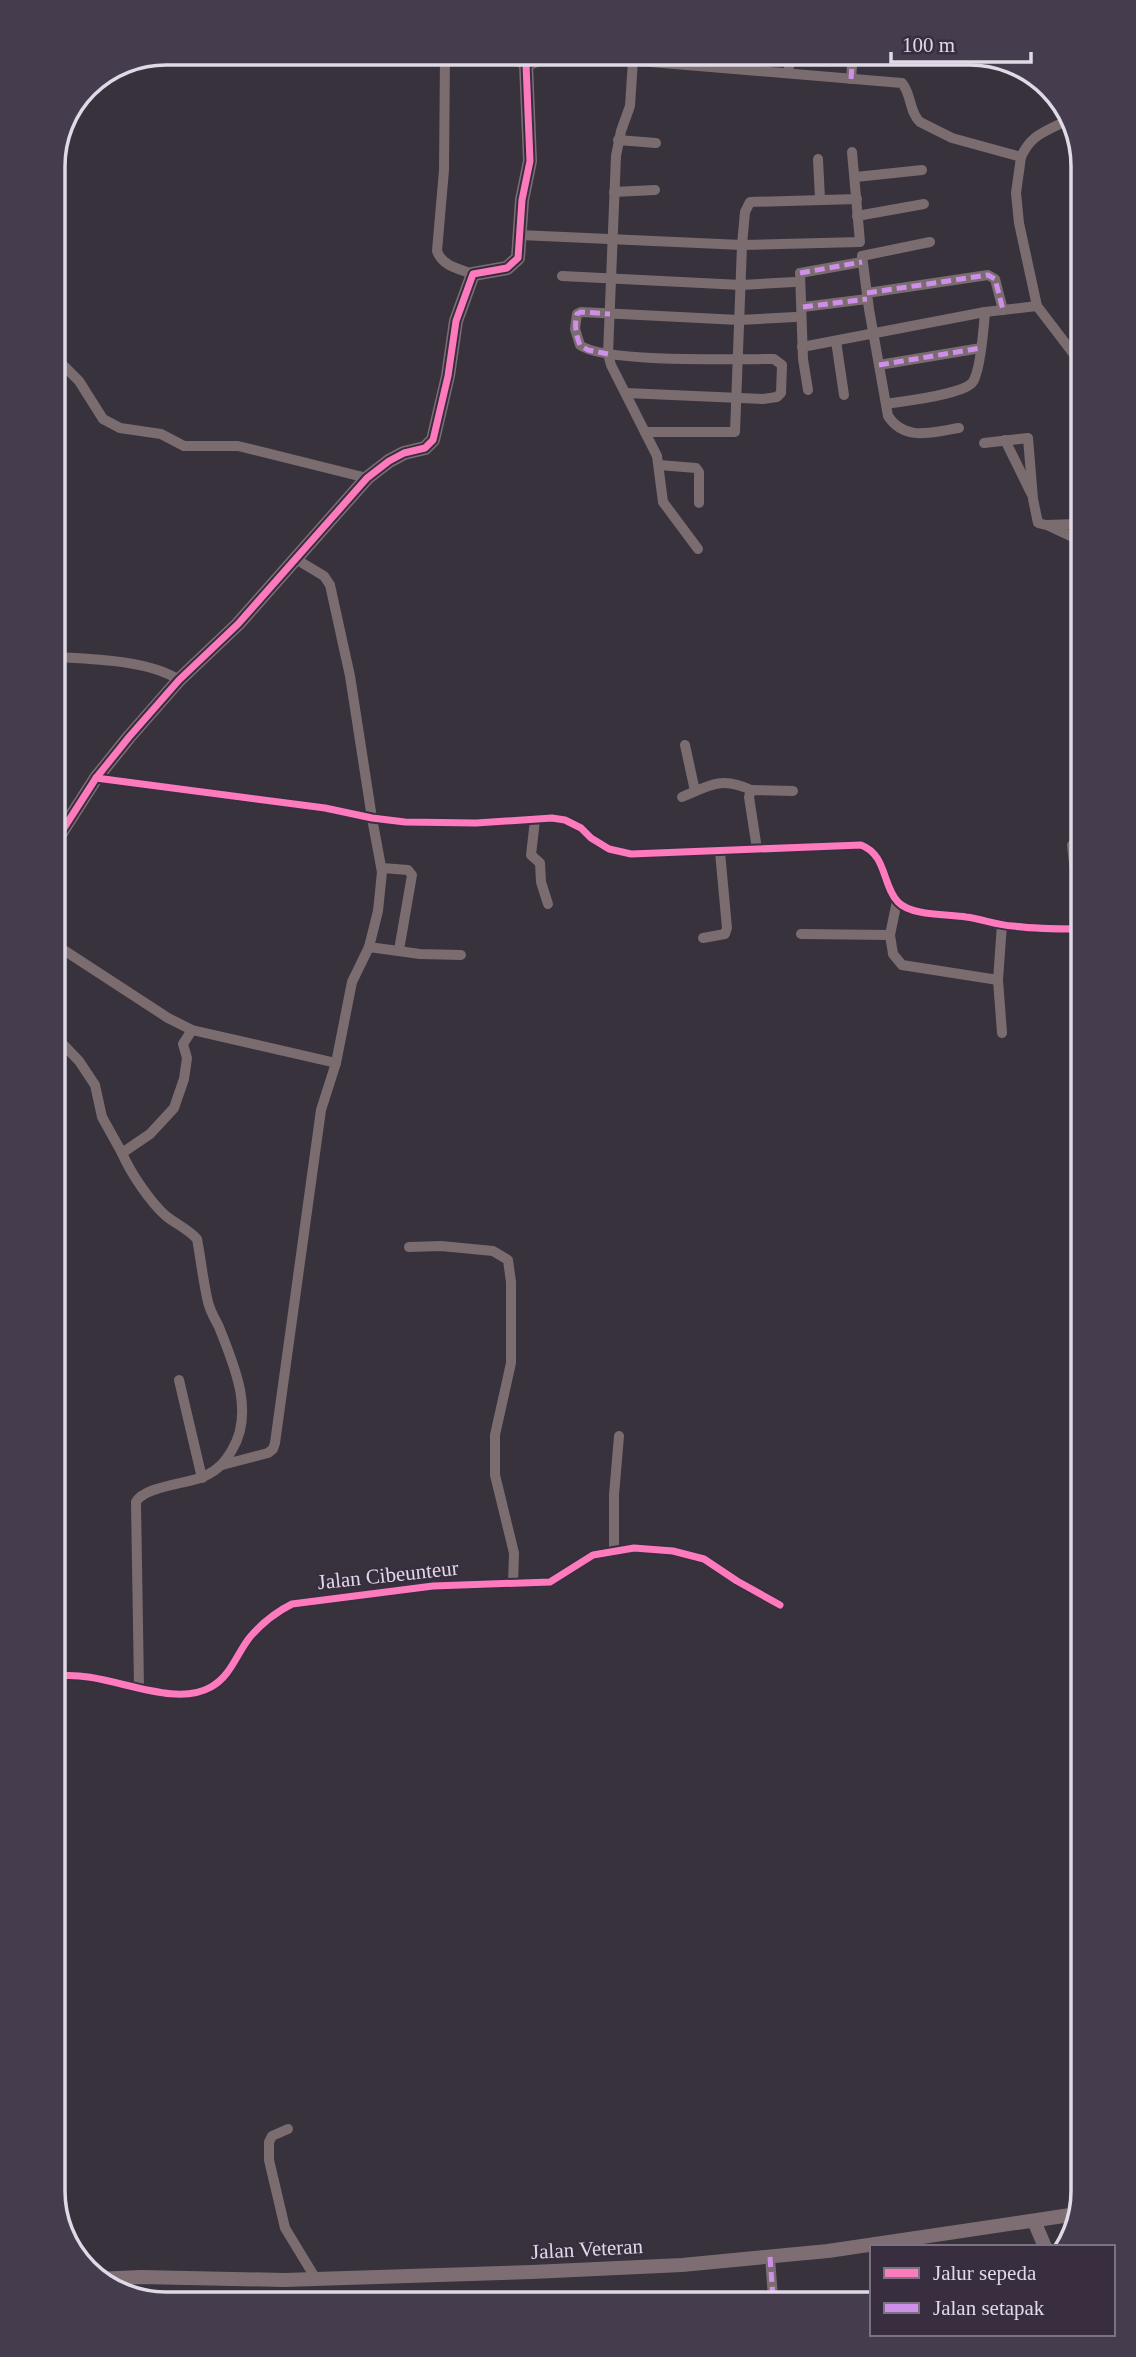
<svg xmlns="http://www.w3.org/2000/svg" width="1136" height="2357" viewBox="0 0 1136 2357" font-family="Georgia,serif">
  <style>
    .lines { fill: none; stroke-linecap: round; stroke-linejoin: round }
    .street { stroke: #7a6c6f; stroke-width: 10 }
    .secondary { stroke: #7e6e73; stroke-width: 14 }
    .quiet { stroke: #ce8fe9; stroke-width: 5; stroke-dasharray: 10 5; stroke-linecap: butt }
    .cycleway-casing { stroke: #382e40; stroke-width: 11 }
    .cycleway { stroke: #fd7abc; stroke-width: 7 }
    .labels { text-anchor: middle; dominant-baseline: central; stroke-width: 5; stroke-linejoin: round; paint-order: stroke }
    .street-label { font-size: 21px; fill: #e0dae6; stroke: #382e40 }
    .rim { fill: none; stroke: #e0dae6; stroke-width: 3.5 }
  </style>
  <rect width="100%" height="100%" fill="#37323c"/>
  <g class="lines">
    <g class="street">
      <path d="M445 53 444 170 437 251C442 266 459 269 473 274"/>
      <polyline points="504,53 510,60 526,64"/>
      <path d="M555 54 902 83C912 95 909 112 920 122L952 138 1021 157 1016 193 1019 223 1037 306 1076 357"/>
      <polyline points="633,60 630,106 621,131 616,156 608,354 611,365 657,456 663,502 698,549"/>
      <polyline points="788,73 791,53"/>
      <polyline points="851,79 853,53"/>
      <polyline points="618,140 656,143"/>
      <path d="M1021 157C1032 132 1049 131 1071 118"/>
      <polyline points="818,159 820,199"/>
      <polyline points="856,177 922,170"/>
      <polyline points="614,192 655,190"/>
      <polyline points="857,216 924,204"/>
      <polyline points="520,235 742,245 860,242 852,152"/>
      <path d="M930 242 862 256 869 309 888 416C905 442 932 432 959 428"/>
      <polyline points="562,276 741,285 794,282"/>
      <polyline points="867,293 988,275 995,279 1003,310"/>
      <polyline points="803,307 867,299"/>
      <polyline points="836,341 844,395"/>
      <polyline points="802,347 985,312 1037,306"/>
      <polyline points="54,360 65,367 79,381 103,419 120,428 161,434 184,446 238,446 367,478"/>
      <polyline points="879,365 981,348"/>
      <polyline points="808,390 803,359 800,273 862,262"/>
      <path d="M626 393 763 399 777 397 781 393 782 365 774 359C740 359 602 363 580 345L575 329 577 314 581 312 739 320 795 317"/>
      <path d="M886 404C904 401 960 395 972 383 980 374 984 325 985 312"/>
      <polyline points="645,432 735,432 742,245 745,212 750,202 857,199"/>
      <polyline points="1005,440 1031,493"/>
      <polyline points="984,443 1028,438 1033,499 1038,523 1046,525 1077,524"/>
      <polyline points="659,465 696,468 699,472 699,503"/>
      <polyline points="1049,526 1077,539"/>
      <polyline points="294,558 324,576 330,585 350,676 372,818 382,872 378,911 369,947 420,954 461,955"/>
      <path d="M55 657C91 659 149 660 179 680"/>
      <polyline points="685,745 695,791"/>
      <path d="M96 778 325 808 372 818 405 822 476 823 552 818 565 820 581 828 591 838 609 849 631 854 861 845C887 855 882 885 898 902 911 916 948 914 966 917 982 919 997 925 1013 926 1035 929 1057 929 1078 929"/>
      <path d="M682 797C710 785 722 776 751 790"/>
      <polyline points="535,820 531,855 540,863 541,882 548,904"/>
      <polyline points="1072,845 1078,899"/>
      <polyline points="757,849 749,797 751,790 793,791"/>
      <polyline points="382,868 408,870 412,875 399,950"/>
      <polyline points="1002,924 998,980 1002,1033"/>
      <polyline points="801,934 890,935 897,901"/>
      <polyline points="890,935 893,954 902,965 998,980"/>
      <polyline points="703,938 725,934 727,928 720,852"/>
      <polyline points="56,945 168,1018 192,1030"/>
      <polyline points="56,1037 79,1061 95,1085 102,1117 122,1153 150,1134 174,1108 184,1079 187,1058 183,1044 192,1030 336,1063 352,982 369,947"/>
      <path d="M122 1153C130 1172 150 1202 166 1216 176 1224 188 1229 197 1239 201 1260 203 1281 208 1302 210 1311 215 1319 219 1327 234 1365 255 1412 232 1450 225 1462 218 1470 205 1476 189 1484 144 1486 136 1502L139 1687"/>
      <polyline points="409,1247 441,1246 493,1251 508,1260 511,1282 511,1363 495,1435 495,1475 514,1553 513,1584"/>
      <polyline points="179,1380 202,1478"/>
      <polyline points="222,1465 268,1453 273,1449 275,1443 321,1110 336,1063"/>
      <polyline points="614,1550 614,1495 619,1436"/>
      <path d="M59 1676C105 1670 171 1710 211 1687 231 1676 237 1653 250 1637 262 1623 276 1612 292 1604L433 1586 550 1582 593 1555 634 1548 673 1551 704 1559 737 1581 780 1605"/>
      <polyline points="288,2129 272,2136 269,2142 269,2160 285,2228 316,2279"/>
      <polyline points="770,2257 773,2298"/>
    </g>
    <g class="secondary">
      <polyline points="55,842 96,778 129,737 179,680 238,624 367,478 389,461 404,453 425,448 433,440 448,376 456,321 473,274 507,268 518,258 522,200 530,161 526,64 555,53"/>
      <polyline points="1034,2221 1045,2247"/>
      <polyline points="95,2279 141,2277 284,2280 532,2272 682,2265 828,2251 1077,2214"/>
    </g>
    <g class="quiet">
      <polyline points="851,79 853,53"/>
      <polyline points="800,273 862,262"/>
      <polyline points="867,293 988,275 995,279 1003,310"/>
      <polyline points="803,307 867,299"/>
      <polyline points="1073,352 1076,352"/>
      <path d="M608 354 588 350 580 345C576 335 574 325 577 314L581 312 610 314"/>
      <polyline points="879,365 981,348"/>
      <polyline points="770,2257 773,2298"/>
    </g>
    <g class="cycleway-casing">
      <g id="cycleway">
        <path d="M96 778 325 808 372 818 405 822 476 823 552 818 565 820 581 828 591 838 609 849 631 854 861 845C887 855 882 885 898 902 911 916 948 914 966 917 982 919 997 925 1013 926 1035 929 1057 929 1078 929"/>
        <polyline points="55,842 96,778 129,737 179,680 238,624 367,478 389,461 404,453 425,448 433,440 448,376 456,321 473,274 507,268 518,258 522,200 530,161 526,64 555,53"/>
        <path d="M59 1676C105 1670 171 1710 211 1687 231 1676 237 1653 250 1637 262 1623 276 1612 292 1604L433 1586 550 1582 593 1555 634 1548 673 1551 704 1559 737 1581 780 1605"/>
      </g>
    </g>
    <use href="#cycleway" class="cycleway"/>
  </g>
  <g class="labels">
    <g class="street-label">
      <text transform="translate(388 1575) rotate(-6)">Jalan Cibeunteur</text>
      <text transform="translate(587 2249) rotate(-3)">Jalan Veteran</text>
    </g>
  </g>
  <path d="M0 0H1136V2357H0ZM166 65H970A101 101 0 0 1 1071 166V2191A101 101 0 0 1 970 2292H166A101 101 0 0 1 65 2191V166A101 101 0 0 1 166 65Z" fill="#453c4d" fill-rule="evenodd"/>
  <path class="rim" d="M166 65H970A101 101 0 0 1 1071 166V2191A101 101 0 0 1 970 2292H166A101 101 0 0 1 65 2191V166A101 101 0 0 1 166 65Z"/>
  <rect x="870" y="2245" width="245" height="91" fill="#382e40" stroke="#7b7382" stroke-width="2"/>
  <rect x="884" y="2268" width="35" height="10" fill="#fd7abc" stroke="#7b7382" stroke-width="2"/>
  <text x="933" y="2280" font-size="21" fill="#e0dae6">Jalur sepeda</text>
  <rect x="884" y="2303" width="35" height="10" fill="#ce8fe9" stroke="#7b7382" stroke-width="2"/>
  <text x="933" y="2315" font-size="21" fill="#e0dae6">Jalan setapak</text>
  <path d="M891 52v10h140v-10" fill="none" stroke="#e0dae6" stroke-width="3.5"/>
  <text x="902" y="52" font-size="21" fill="#e0dae6" stroke="#382e40" stroke-width="5" paint-order="stroke">100 m</text>
</svg>
